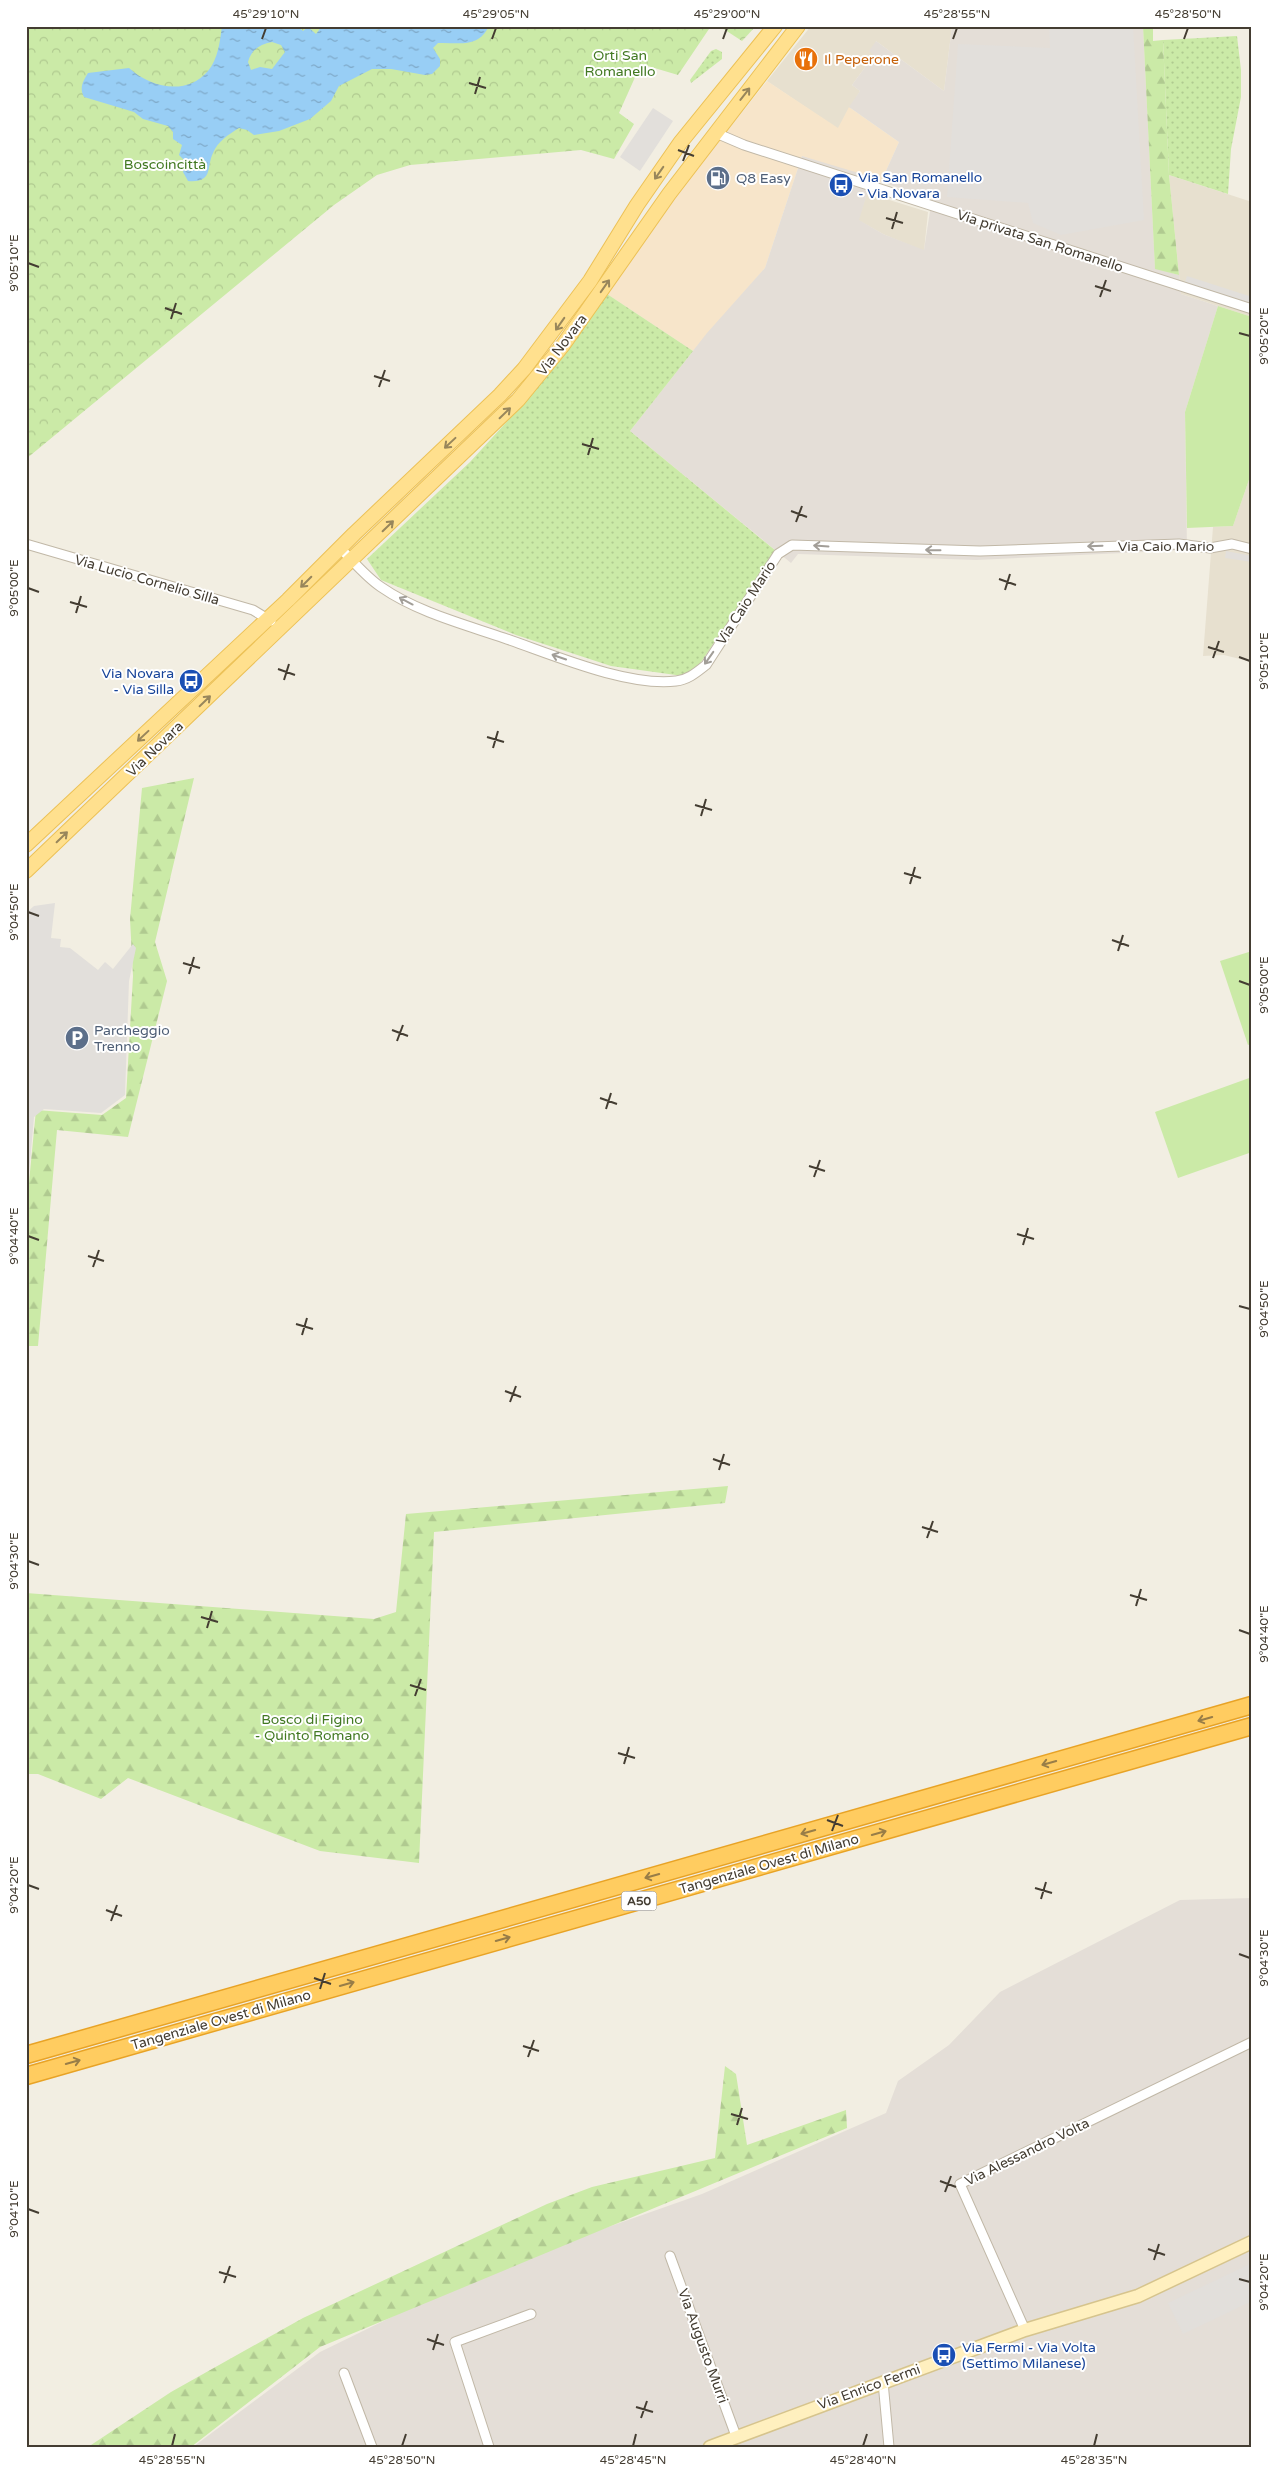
<svg xmlns="http://www.w3.org/2000/svg" width="1278" height="2473" viewBox="0 0 1278 2473" font-family="'Varela Round',sans-serif">
  <style>
    .residential { fill: #e7e0cf }
    .commercial { fill: #f7e5ca }
    .industrial { fill: #e4ded7 }
    .grass { fill: url(#grass-dots) }
    .forest { fill: url(#forest-firs) }
    .park { fill: url(#park-crowns) }
    .pitch { fill: #cbeaa7 }
    .parking { fill: #e2dfdb }
    .water { fill: url(#water-ripples); fill-rule: evenodd }
    .lines { fill: none; stroke-linecap: round; stroke-linejoin: round }
    .street-casing { stroke: #c1b8a7; stroke-width: 11 }
    .secondary-casing { stroke: #d6c48d; stroke-width: 15 }
    .primary-casing { stroke: #ecc156; stroke-width: 16 }
    .highway-casing { stroke: #e8a326; stroke-width: 19 }
    .street { stroke: #fff; stroke-width: 9 }
    .secondary { stroke: #fff0bf; stroke-width: 12 }
    .primary { stroke: #ffe08e; stroke-width: 14 }
    .highway { stroke: #ffcc60; stroke-width: 16 }
    .oneway { stroke: #98865b }
    .oneway2 { stroke: #a29e98 }
    .oneway3 { stroke: #987d47 }
    .ticks { fill: none; stroke: #443d32; stroke-width: 2 }
    .labels { text-anchor: middle; dominant-baseline: central; stroke-width: 4; stroke-linejoin: round; paint-order: stroke }
    .shield { fill: #fff; stroke: #7c7770; stroke-width: 1 }
    .shield-label { font-size: 12px; font-weight: bold; fill: #443d32 }
    .park-label { font-size: 14px; fill: #427922; stroke: #fff }
    .food-label { font-size: 14px; fill: #c56008; stroke: #fff; text-anchor: start }
    .transit-label { font-size: 14px; fill: #164399; stroke: #fff; text-anchor: start }
    .service-label { font-size: 14px; fill: #4e5e75; stroke: #fff; text-anchor: start }
    .street-label { font-size: 14px; fill: #443d32; stroke: #fff }
    .neatline { fill: none; stroke: #443d32; stroke-width: 2 }
    .ticks-label { font-size: 12px; text-anchor: middle; fill: #443d32 }
  </style>
  <defs>
    <pattern id="grass-dots" width="8" height="8" patternUnits="userSpaceOnUse" patternTransform="scale(1.25)"><rect width="8" height="8" fill="#cbeaa7"/><path d="M2 2h.1M6 6h.1" fill="none" stroke="#b0ca90" stroke-width="1.8" stroke-linecap="round"/></pattern>
    <pattern id="forest-firs" width="22" height="20" patternUnits="userSpaceOnUse" patternTransform="scale(1.25)"><rect width="22" height="20" fill="#cbeaa7"/><path d="M5 1l3.5 6h-7zM16 11l3.5 6h-7z" fill="#b0ca90"/></pattern>
    <pattern id="park-crowns" width="20" height="18" patternUnits="userSpaceOnUse" patternTransform="scale(1.25)"><rect width="20" height="18" fill="#cbeaa7"/><path d="M2 6a3 3 0 1 1 6 0M12 15a3 3 0 1 1 6 0" fill="none" stroke="#b0ca90"/></pattern>
    <pattern id="water-ripples" width="26" height="14" patternUnits="userSpaceOnUse" patternTransform="scale(1.25)"><rect width="26" height="14" fill="#98cef5"/><path d="M2 4q2-2 4 0t4 0M15 11q2-2 4 0t4 0" fill="none" stroke="#7ea8c7"/></pattern>
  </defs>
  <rect width="100%" height="100%" fill="#f2eee2"/>
  <g class="residential">
    <polygon points="811,26 952,26 944,91 876,41 874,55 852,85 860,91 838,129 767,81"/>
    <polygon points="1169,175 1252,202 1252,317 1181,294"/>
    <polygon points="867,193 928,212 924,251 883,234 858,220"/>
    <polygon points="1252,471 1252,662 1224,655 1203,656 1213,527 1233,526"/>
  </g>
  <polygon class="commercial" points="767,81 838,128 849,107 899,142 881,182 802,156 765,268 693,351 607,294 677,195"/>
  <g class="industrial">
    <polygon points="952,26 1143,26 1155,268 1179,275 1181,294 1218,306 1185,412 1187,550 976,560 798,554 791,563 630,431 707,333 765,268 802,156 872,177 859,220 883,234 924,250 932,198 881,182 899,142 849,107 860,91 852,85 874,55 869,51 876,41 944,91"/>
    <polygon points="1252,1898 1252,2447 193,2447 320,2352 492,2268 702,2194 886,2113 898,2081 949,2045 1000,1992 1180,1900"/>
  </g>
  <g class="grass">
    <polygon points="1237,36 1241,70 1241,97 1231,149 1228,194 1169,175 1163,40"/>
    <polygon points="716,49 722,52 722,59 691,83 690,80 711,51"/>
    <polygon points="607,294 693,351 630,431 776,551 699,665 683,676 611,666 516,635 381,580 367,559 470,462 534,392"/>
  </g>
  <g class="forest">
    <polygon points="1143,26 1153,26 1153,41 1163,40 1169,175 1179,275 1155,269"/>
    <polygon points="194,778 155,942 167,981 128,1137 57,1130 38,1346 26,1346 26,1213 36,1110 102,1115 126,1098 133,976 130,919 142,788"/>
    <polygon points="728,1486 725,1503 434,1532 419,1863 320,1851 128,1778 101,1799 38,1774 26,1774 26,1593 374,1619 396,1612 406,1514"/>
    <polygon points="725,2066 736,2074 747,2145 846,2110 847,2128 320,2347 191,2447 88,2447 171,2392 303,2318 547,2204 592,2187 715,2158"/>
  </g>
  <g class="park">
    <polygon points="26,26 711,26 678,75 641,64 619,113 634,124 614,159 581,150 410,165 377,175 334,205 26,459"/>
    <polygon points="719,26 756,26 742,41"/>
  </g>
  <g class="pitch">
    <polygon points="1218,306 1252,317 1252,471 1233,526 1187,528 1185,412"/>
    <polygon points="1252,951 1252,1043 1248,1045 1220,961"/>
    <polygon points="1252,1077 1252,1152 1178,1178 1155,1112"/>
  </g>
  <g class="parking">
    <polygon points="1049,26 1133,26 1144,220 1061,235 1033,223 1028,203 947,197 958,44 1050,48"/>
    <polygon points="653,108 673,121 640,171 620,157"/>
    <polygon points="1187,276 1252,297 1252,304 1185,282"/>
    <polygon points="1226,551 1252,556 1252,562 1225,558"/>
    <polygon points="55,903 51,938 61,939 60,947 70,948 98,970 105,962 113,969 133,944 136,948 129,981 125,1095 101,1113 44,1109 34,1117 26,1207 26,913 34,906"/>
    <polygon points="1252,2263 1252,2301 1183,2334 1168,2303"/>
  </g>
  <path class="water" d="M222 26H297L303 31 308 27 316 34 322 26H489C478 49 459 42 438 43L433 48 440 59V66L432 74 425 75 391 69H372L339 86 331 101 310 119 279 131 254 135 247 130 239 128C228 135 218 141 213 153 206 167 214 183 188 181L183 172 185 161 179 155 182 145 173 139V132L168 126 143 119 134 112 84 97C79 88 83 81 88 73L129 68C151 88 187 96 208 71 218 59 220 41 222 26ZM272 42 281 45 285 52 272 69 260 67 251 70 248 62C251 50 260 44 272 42Z"/>
  <g class="lines">
    <g class="street-casing">
      <g id="street">
        <polyline points="716,133 744,145 1252,309"/>
        <polyline points="26,544 253,610 271,621"/>
        <path d="M340 548C353 561 366 577 381 587 417 612 463 624 504 638 551 654 627 687 676 681 688 680 697 672 706 665L778 554 792 545 980 551 1179 544 1210 548 1232 544 1252 549"/>
        <polyline points="670,2256 736,2436"/>
        <polyline points="1025,2330 960,2184 1252,2042"/>
        <polyline points="344,2373 372,2447"/>
        <polyline points="883,2382 889,2447"/>
        <polyline points="489,2447 455,2342 531,2314"/>
      </g>
    </g>
    <g class="secondary-casing">
      <polyline id="secondary" points="710,2447 1025,2330 1138,2296 1252,2242"/>
    </g>
    <g class="primary-casing">
      <g id="primary">
        <polyline points="26,845 288,600 354,534 500,395 524,369 590,281 637,205 680,143 775,26"/>
        <polyline points="26,871 518,400 563,345 669,194 798,26"/>
      </g>
    </g>
    <g class="highway-casing">
      <g id="highway">
        <polyline points="26,2055 1252,1705"/>
        <polyline points="26,2076 1252,1726"/>
      </g>
    </g>
    <use href="#street" class="street"/>
    <use href="#secondary" class="secondary"/>
    <use href="#primary" class="primary"/>
    <use href="#highway" class="highway"/>
  </g>
  <defs><path id="oneway-shaft" d="M-6 0H5M1.5-3L5.5 0L1.5 3" fill="none" stroke-width="1.6" stroke-linecap="round" stroke-linejoin="round" transform="scale(1.25)"/></defs>
  <g class="oneway">
    <use href="#oneway-shaft" transform="translate(745 94) rotate(-52)"/>
    <use href="#oneway-shaft" transform="translate(659 173) rotate(125)"/>
    <use href="#oneway-shaft" transform="translate(605 286) rotate(-55)"/>
    <use href="#oneway-shaft" transform="translate(560 324) rotate(125)"/>
    <use href="#oneway-shaft" transform="translate(505 413) rotate(-44)"/>
    <use href="#oneway-shaft" transform="translate(450 443) rotate(137)"/>
    <use href="#oneway-shaft" transform="translate(388 526) rotate(-44)"/>
    <use href="#oneway-shaft" transform="translate(306 582) rotate(135)"/>
    <use href="#oneway-shaft" transform="translate(205 701) rotate(-44)"/>
    <use href="#oneway-shaft" transform="translate(143 736) rotate(137)"/>
    <use href="#oneway-shaft" transform="translate(62 837) rotate(-44)"/>
  </g>
  <g class="oneway2">
    <use href="#oneway-shaft" transform="translate(821 546) rotate(-176)"/>
    <use href="#oneway-shaft" transform="translate(1095 546) rotate(178)"/>
    <use href="#oneway-shaft" transform="translate(933 550) rotate(-179)"/>
    <use href="#oneway-shaft" transform="translate(406 601) rotate(-152)"/>
    <use href="#oneway-shaft" transform="translate(559 657) rotate(-161)"/>
    <use href="#oneway-shaft" transform="translate(709 658) rotate(125)"/>
  </g>
  <g class="oneway3">
    <use href="#oneway-shaft" transform="translate(1205 1719) rotate(164)"/>
    <use href="#oneway-shaft" transform="translate(1049 1763) rotate(164)"/>
    <use href="#oneway-shaft" transform="translate(808 1832) rotate(164)"/>
    <use href="#oneway-shaft" transform="translate(879 1833) rotate(-16)"/>
    <use href="#oneway-shaft" transform="translate(652 1876) rotate(164)"/>
    <use href="#oneway-shaft" transform="translate(503 1939) rotate(-16)"/>
    <use href="#oneway-shaft" transform="translate(347 1984) rotate(-16)"/>
    <use href="#oneway-shaft" transform="translate(73 2062) rotate(-16)"/>
  </g>
  <path class="ticks" d="M262 39 266 28M492 39 496 28M723 39 727 28M953 39 957 28M1184 39 1188 28M469 83 486 88M475 94 480 77M678 150 694 156M683 161 689 145M886 218 903 223M892 229 897 212M28 263 39 267M1095 286 1111 291M1100 297 1106 280M165 308 182 314M171 319 176 303M1239 333 1250 336M374 376 390 381M379 387 385 370M582 444 599 449M588 455 593 438M791 511 807 517M796 522 802 506M999 579 1016 585M28 588 39 592M1005 590 1010 574M70 602 87 607M76 613 81 596M1208 647 1224 652M1239 657 1250 661M1213 658 1219 641M278 669 295 675M284 680 289 664M487 737 504 742M493 748 498 731M695 805 712 810M701 816 706 799M904 873 921 878M910 884 915 867M28 912 39 916M1112 940 1129 946M1118 951 1123 935M183 963 200 968M189 974 194 957M1239 981 1250 985M392 1030 408 1036M397 1041 403 1025M600 1098 617 1104M606 1109 611 1093M809 1166 825 1171M814 1177 820 1160M1017 1234 1034 1239M28 1236 39 1240M1023 1245 1028 1228M88 1256 104 1261M93 1267 99 1250M1239 1306 1250 1309M296 1324 313 1329M302 1335 307 1318M505 1391 521 1397M510 1402 516 1386M713 1459 730 1465M719 1470 724 1454M922 1527 938 1532M927 1538 933 1521M28 1561 39 1565M1130 1595 1147 1600M1136 1606 1141 1589M201 1617 218 1622M207 1628 212 1611M1239 1630 1250 1634M410 1685 426 1690M415 1696 421 1679M618 1753 635 1758M624 1764 629 1747M827 1820 843 1826M832 1831 838 1815M28 1885 39 1889M1035 1888 1052 1893M1041 1899 1046 1882M106 1910 122 1916M111 1921 117 1905M1239 1954 1250 1958M314 1978 331 1984M320 1989 325 1973M523 2046 539 2051M528 2057 534 2040M731 2114 748 2119M737 2125 742 2108M940 2181 956 2187M945 2192 951 2176M28 2209 39 2213M1148 2249 1165 2255M1154 2260 1159 2244M219 2272 236 2277M1239 2279 1250 2282M224 2283 230 2266M427 2339 444 2345M433 2350 438 2334M636 2407 653 2412M641 2418 647 2401M172 2446 175 2434M402 2446 406 2434M633 2446 636 2434M863 2446 867 2434M1094 2446 1097 2434"/>
  <defs>
    <g id="restaurant-disc" transform="scale(1.25)"><circle r="9.5" fill="#e8710a" stroke="#fff"/><path d="M-5-6h1v4h1v-4h1v4h1v-4h1v5L-1.5 .5V6h-2V.5L-5-1ZM5-6V6H3V1.5H1.5Q1.5-4 5-6Z" fill="#fff"/></g>
    <g id="fuel-disc" transform="scale(1.25)"><circle r="9.5" fill="#5c6f8a" stroke="#fff"/><path d="M-5.5-6h7V0h2V4h1.3V-2.5L3-4.5l.8-.8L6-3V5H2.5V1h-1V6h-7ZM-4.2-4.7v3.2H.2V-4.7Z" fill="#fff"/></g>
    <g id="bus-disc" transform="scale(1.25)"><circle r="9.5" fill="#1a4fb4" stroke="#fff"/><path d="M-5-6H5V4H4V6H2V4H-2V6H-4V4H-5ZM-3.5-4V0h7V-4ZM-3.5 1.2v1.5H-2V1.2ZM2 1.2v1.5H3.5V1.2Z" fill="#fff"/></g>
    <g id="parking-disc" transform="scale(1.25)"><circle r="9.5" fill="#5c6f8a" stroke="#fff"/><path d="M-3.5-5.5H1a3.5 3.5 0 0 1 0 7H-1V5.5H-3.5ZM-1-3.4V-.6H.8a1.4 1.4 0 0 0 0-2.8Z" fill="#fff"/></g>
  </defs>
  <g fill-rule="evenodd">
    <use href="#restaurant-disc" x="806" y="59"/>
    <use href="#fuel-disc" x="718" y="178"/>
    <use href="#bus-disc" x="841" y="185"/>
    <use href="#bus-disc" x="191" y="681"/>
    <use href="#parking-disc" x="77" y="1038"/>
    <use href="#bus-disc" x="944" y="2355"/>
  </g>
  <g class="labels">
    <rect class="shield" x="621.5" y="1891.5" width="35" height="19" rx="4"/>
    <g class="shield-label">
      <text x="639" y="1901">A50</text>
    </g>
    <g class="park-label">
      <text x="620" y="55">Orti San<tspan x="620" dy="16">Romanello</tspan></text>
      <text x="165" y="164">Boscoincittà</text>
      <text x="312" y="1719">Bosco di Figino<tspan x="312" dy="16">- Quinto Romano</tspan></text>
    </g>
    <g class="food-label">
      <text x="824" y="59">Il Peperone</text>
    </g>
    <g class="transit-label">
      <text x="858" y="177">Via San Romanello<tspan x="858" dy="16">- Via Novara</tspan></text>
      <text x="174" y="673" text-anchor="end">Via Novara<tspan x="174" dy="16">- Via Silla</tspan></text>
      <text x="962" y="2347">Via Fermi - Via Volta<tspan x="962" dy="16">(Settimo Milanese)</tspan></text>
    </g>
    <g class="service-label">
      <text x="736" y="178">Q8 Easy</text>
      <text x="94" y="1030">Parcheggio<tspan x="94" dy="16">Trenno</tspan></text>
    </g>
    <g class="street-label">
      <text transform="translate(1040 241) rotate(18)">Via privata San Romanello</text>
      <text transform="translate(562 345) rotate(-53)">Via Novara</text>
      <text x="1166" y="546">Via Caio Mario</text>
      <text transform="translate(147 580) rotate(16)">Via Lucio Cornelio Silla</text>
      <text transform="translate(746 603) rotate(-57)">Via Caio Mario</text>
      <text transform="translate(155 749) rotate(-44)">Via Novara</text>
      <text transform="translate(769 1864) rotate(-16)">Tangenziale Ovest di Milano</text>
      <text transform="translate(221 2020) rotate(-16)">Tangenziale Ovest di Milano</text>
      <text transform="translate(1027 2152) rotate(-26)">Via Alessandro Volta</text>
      <text transform="translate(703 2346) rotate(70)">Via Augusto Murri</text>
      <text transform="translate(869 2387) rotate(-20)">Via Enrico Fermi</text>
    </g>
  </g>
  <rect width="1278" height="2473" fill="none" stroke="#ffffff" stroke-width="55"/>
  <rect x="28" y="28" width="1222" height="2418" class="neatline"/>
  <g class="ticks-label">
    <text x="266" y="18">45°29'10"N</text>
    <text x="496" y="18">45°29'05"N</text>
    <text x="727" y="18">45°29'00"N</text>
    <text x="957" y="18">45°28'55"N</text>
    <text x="1188" y="18">45°28'50"N</text>
    <text transform="translate(14 263) rotate(-90)" y="4">9°05'10"E</text>
    <text transform="translate(1264 336) rotate(-90)" y="4">9°05'20"E</text>
    <text transform="translate(14 588) rotate(-90)" y="4">9°05'00"E</text>
    <text transform="translate(1264 661) rotate(-90)" y="4">9°05'10"E</text>
    <text transform="translate(14 912) rotate(-90)" y="4">9°04'50"E</text>
    <text transform="translate(1264 985) rotate(-90)" y="4">9°05'00"E</text>
    <text transform="translate(14 1236) rotate(-90)" y="4">9°04'40"E</text>
    <text transform="translate(1264 1309) rotate(-90)" y="4">9°04'50"E</text>
    <text transform="translate(14 1561) rotate(-90)" y="4">9°04'30"E</text>
    <text transform="translate(1264 1634) rotate(-90)" y="4">9°04'40"E</text>
    <text transform="translate(14 1885) rotate(-90)" y="4">9°04'20"E</text>
    <text transform="translate(1264 1958) rotate(-90)" y="4">9°04'30"E</text>
    <text transform="translate(14 2209) rotate(-90)" y="4">9°04'10"E</text>
    <text transform="translate(1264 2282) rotate(-90)" y="4">9°04'20"E</text>
    <text x="172" y="2464">45°28'55"N</text>
    <text x="402" y="2464">45°28'50"N</text>
    <text x="633" y="2464">45°28'45"N</text>
    <text x="863" y="2464">45°28'40"N</text>
    <text x="1094" y="2464">45°28'35"N</text>
  </g>
</svg>
